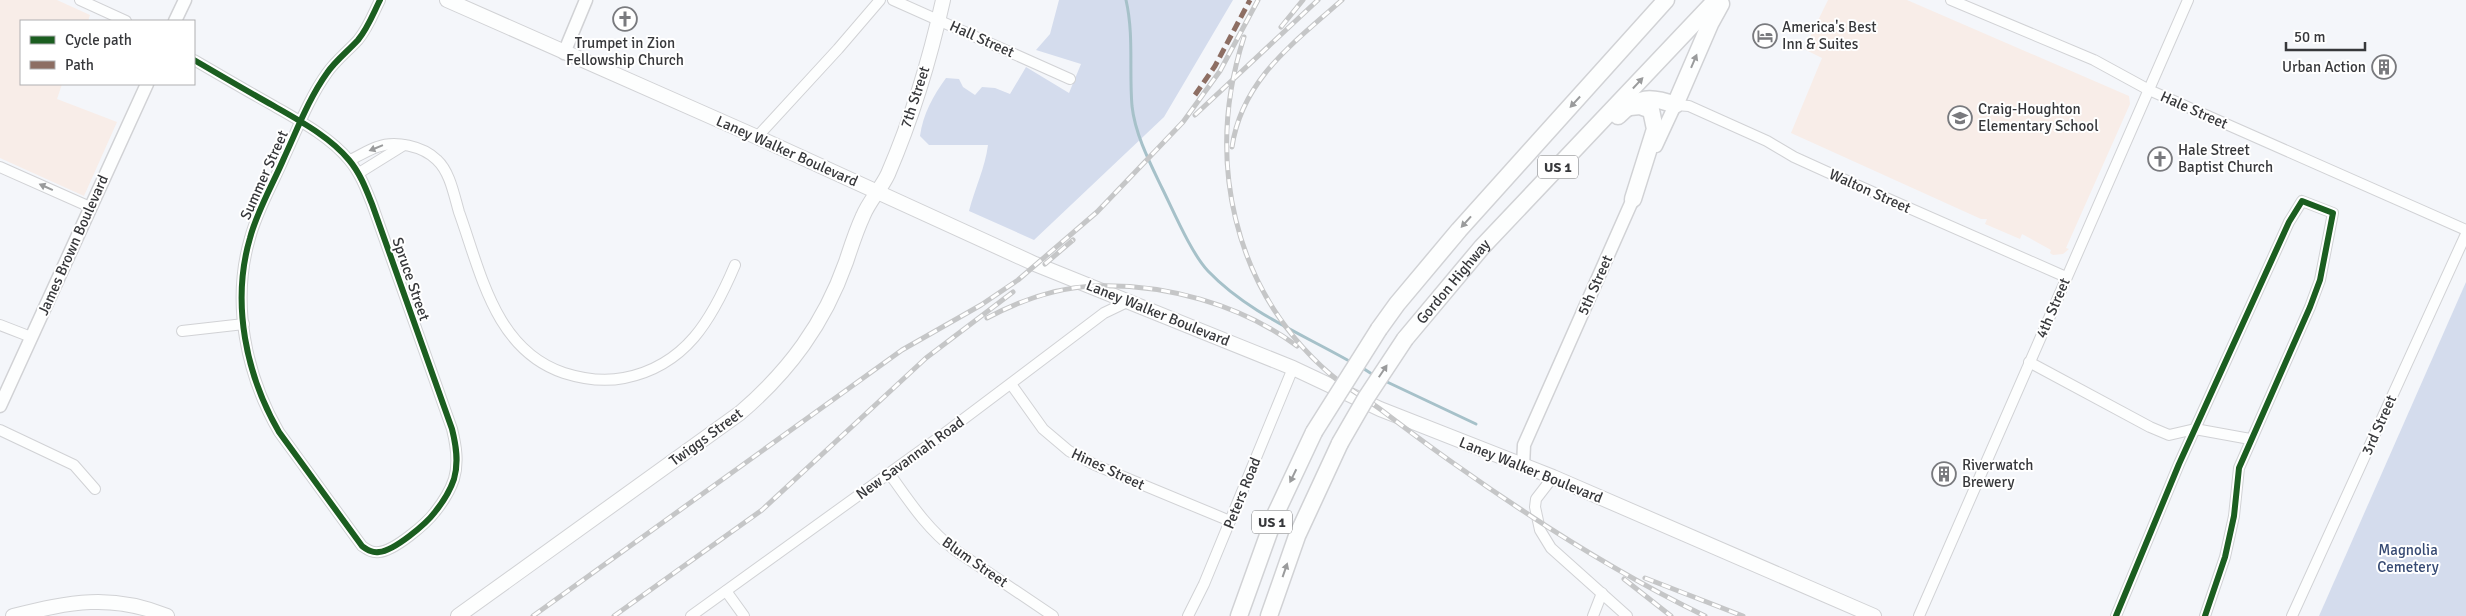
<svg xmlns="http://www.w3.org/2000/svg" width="2466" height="616" viewBox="0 0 2466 616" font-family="Signika,sans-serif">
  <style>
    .education { fill: #f8ede8 }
    .green { fill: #d4dced }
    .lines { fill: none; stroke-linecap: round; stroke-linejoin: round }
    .stream { stroke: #a6c1c9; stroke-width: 3 }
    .minor-casing { stroke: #d1d2d5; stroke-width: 12 }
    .tertiary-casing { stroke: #d1d2d5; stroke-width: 15 }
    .secondary-casing { stroke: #d1d2d5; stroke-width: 16 }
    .trunk-casing { stroke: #d1d2d5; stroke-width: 19 }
    .minor { stroke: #fdfefe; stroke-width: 10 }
    .tertiary { stroke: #fdfefe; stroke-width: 12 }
    .secondary { stroke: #fdfefe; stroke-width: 14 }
    .trunk { stroke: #fdfefe; stroke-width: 16 }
    .rail-casing { stroke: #c5c6c7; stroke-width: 5 }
    .rail { stroke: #fff; stroke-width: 3; stroke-dasharray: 9; stroke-linecap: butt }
    .trunk-bridge-casing { stroke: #d1d2d5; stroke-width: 19; stroke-linecap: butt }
    .trunk-bridge { stroke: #fdfefe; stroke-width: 16 }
    .quiet { stroke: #8d6e63; stroke-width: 5; stroke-dasharray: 10 5; stroke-linecap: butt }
    .cycleway-casing { stroke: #fff; stroke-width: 9 }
    .cycleway { stroke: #1b5e20; stroke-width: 6 }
    .oneway { fill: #9a9b9c }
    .labels { text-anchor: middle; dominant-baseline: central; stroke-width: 4; stroke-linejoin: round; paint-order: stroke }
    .shield { fill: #fff; stroke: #737476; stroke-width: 1 }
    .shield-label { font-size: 14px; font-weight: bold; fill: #37383b }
    .poi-label { font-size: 15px; fill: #37383b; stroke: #fff; text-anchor: start }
    .street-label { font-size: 15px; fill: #37383b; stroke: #fff }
    .park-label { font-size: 15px; fill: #364a73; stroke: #fff }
  </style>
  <rect width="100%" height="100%" fill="#f4f6fa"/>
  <g class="education">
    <polygon points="0,0 57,0 90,15 88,21 21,21 21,84 62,84 57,99 117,122 84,196 0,158"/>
    <polygon points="1828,0 1907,0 2129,96 2130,104 2066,248 2069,249 2063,254 2053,255 2050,253 2051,250 2022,234 2020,239 1985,224 1987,219 1981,219 1791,133 1822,58 1804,49"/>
  </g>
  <g class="green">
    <path d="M1059 0H1233L1164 117 1034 240 969 211C975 188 985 168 988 145H929L920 136C923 114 933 96 946 78L959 79 963 87 975 95 982 87 995 88 1010 94 1026 67 1069 93 1081 64 1036 50 1050 34Z"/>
    <polygon points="2466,282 2466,616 2319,616"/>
  </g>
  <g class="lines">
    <g class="stream">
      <path d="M1126 0C1134 35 1129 70 1132 106 1135 134 1150 163 1162 188 1173 210 1191 253 1208 271 1247 312 1302 334 1351 362"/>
      <polyline points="1361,367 1375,376"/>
      <polyline points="1385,381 1476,424"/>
    </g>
    <g class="minor-casing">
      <g id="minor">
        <polyline points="80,0 126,21"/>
        <polyline points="893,0 1070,79"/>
        <polyline points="1951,0 2094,60 2149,90 2466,230"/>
        <path d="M194 60C220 75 247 91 274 106 300 121 330 137 349 160 360 173 366 189 372 204L452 429C456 445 459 462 454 479 450 491 443 502 435 512 426 524 394 551 379 552 372 553 368 550 362 546L279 432C246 375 231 303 250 238 257 211 273 184 284 158 297 130 309 98 327 73 335 61 348 51 358 40 368 28 373 14 380 0"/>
        <polyline points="1675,105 1689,106 1767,141 1794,157 1827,172 2066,277"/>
        <polyline points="757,137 838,49 880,0"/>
        <path d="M350 160C359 156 368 150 377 147 395 140 423 146 437 160 450 172 454 195 459 212 481 273 495 350 564 373 583 379 604 382 624 378 686 366 712 319 735 265"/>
        <polyline points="0,167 90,207"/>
        <polyline points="359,173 404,145"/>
        <polyline points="0,325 31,337"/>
        <polyline points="182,331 244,324"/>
        <polyline points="2029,362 2150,427 2169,435 2195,429 2250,439"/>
        <polyline points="1011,384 1043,429 1069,451 1095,465 1230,521"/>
        <polyline points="0,430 74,465 95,489"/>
        <path d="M889 473C909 501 927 529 955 550L1053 616"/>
        <polyline points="1553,477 1536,499 1535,507 1540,530 1551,548 1627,616"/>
        <polyline points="726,591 744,616"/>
        <polyline points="691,616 945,433 1104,313 1129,301"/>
        <polyline points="1188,616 1204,584 1293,368"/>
        <polyline points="1593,616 1602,593"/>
        <polyline points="1919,616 2188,0"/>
        <polyline points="2116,616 2179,464 2289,222 2302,201 2333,213 2320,280 2310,307 2239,468 2234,516 2225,557 2205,616"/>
        <polyline points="2292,616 2466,234"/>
      </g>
    </g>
    <g class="tertiary-casing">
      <g id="tertiary">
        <polyline points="175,21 185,0"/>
        <polyline points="564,53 586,0"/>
        <polyline points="1656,146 1675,105"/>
        <polyline points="0,406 147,84"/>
        <polyline points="1523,466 1524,445 1636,192"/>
      </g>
    </g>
    <g class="secondary-casing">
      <g id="secondary">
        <polyline points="447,0 757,137 1035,264 1293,368 1380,409 1553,477 1874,616"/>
        <path d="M13 616C70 602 111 593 167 616"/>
        <path d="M458 616 740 413C789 371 824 324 846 262 851 247 856 231 863 216 869 201 881 189 888 174 912 118 930 59 943 0"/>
      </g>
    </g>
    <g class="trunk-casing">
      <g id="trunk">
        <polyline points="1630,107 1640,106 1651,110 1655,129 1633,199"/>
        <path d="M1618 116C1638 96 1651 96 1675 105L1710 24 1721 4"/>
        <polyline points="1379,329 1397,304 1459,230 1666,0"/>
        <path id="s1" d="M1405 339 1482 247 1716 0"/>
        <polyline points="1239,616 1276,513 1314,432"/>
        <polyline points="1269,616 1297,536 1340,443"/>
      </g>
    </g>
    <use href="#minor" class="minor"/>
    <use href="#tertiary" class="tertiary"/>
    <use href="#secondary" class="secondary"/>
    <use href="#trunk" class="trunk"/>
    <g class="rail-casing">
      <g id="rail">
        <polyline points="1281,27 1303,0"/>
        <path d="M1244 37C1205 158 1232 289 1330 374 1345 387 1364 397 1380 409 1405 428 1430 447 1456 465 1535 521 1618 574 1705 616"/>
        <polyline points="1195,115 1318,0"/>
        <path d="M1232 147C1242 79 1295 42 1342 0"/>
        <polyline points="1045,264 1073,240"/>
        <path d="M987 318C1019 301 1056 288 1092 286 1164 283 1240 304 1297 346"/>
        <polyline points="1645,578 1743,616"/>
        <polyline points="1624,579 1671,616"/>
        <polyline points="533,616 902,350 981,305 1018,280 1097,212 1183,122 1220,71 1258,0"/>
        <polyline points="614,616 762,510 926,358 1013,292"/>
      </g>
    </g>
    <use href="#rail" class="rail"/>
    <g class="trunk-bridge-casing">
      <g id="trunk-bridge">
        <polyline points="1314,432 1379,329"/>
        <polyline points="1340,443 1366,398 1405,339"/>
      </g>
    </g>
    <use href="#trunk-bridge" class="trunk-bridge"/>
    <polyline class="quiet" points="1195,95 1215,66 1250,0"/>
    <g class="cycleway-casing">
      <g id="cycleway">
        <path d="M194 60C220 75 247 91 274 106 300 121 330 137 349 160 360 173 366 189 372 204L452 429C456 445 459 462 454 479 450 491 443 502 435 512 426 524 394 551 379 552 372 553 368 550 362 546L279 432C246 375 231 303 250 238 257 211 273 184 284 158 297 130 309 98 327 73 335 61 348 51 358 40 368 28 373 14 380 0"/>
        <polyline points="2116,616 2179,464 2289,222 2302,201 2333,213 2320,280 2310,307 2239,468 2234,516 2225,557 2205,616"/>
      </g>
    </g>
    <use href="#cycleway" class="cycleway"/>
  </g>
  <defs><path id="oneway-solid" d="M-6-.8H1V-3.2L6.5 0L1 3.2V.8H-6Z" transform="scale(1.25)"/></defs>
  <g class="oneway">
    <use href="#oneway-solid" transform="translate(1694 61) rotate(-67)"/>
    <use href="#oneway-solid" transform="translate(1638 83) rotate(-47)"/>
    <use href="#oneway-solid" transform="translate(1575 102) rotate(133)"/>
    <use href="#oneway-solid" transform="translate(376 148) rotate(158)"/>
    <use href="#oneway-solid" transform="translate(46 187) rotate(-156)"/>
    <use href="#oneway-solid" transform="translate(1466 222) rotate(132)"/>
    <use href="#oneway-solid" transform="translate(1383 371) rotate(-56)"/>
    <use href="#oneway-solid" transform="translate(1293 476) rotate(116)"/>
    <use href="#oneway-solid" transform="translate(1285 570) rotate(-71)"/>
  </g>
  <defs>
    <g id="church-ring" transform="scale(1.25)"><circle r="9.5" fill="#fff" stroke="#797a7e" stroke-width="1.5"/><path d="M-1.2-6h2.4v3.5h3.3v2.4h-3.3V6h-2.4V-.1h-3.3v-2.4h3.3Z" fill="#797a7e"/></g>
    <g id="hotel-ring" transform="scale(1.25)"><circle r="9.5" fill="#fff" stroke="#797a7e" stroke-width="1.5"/><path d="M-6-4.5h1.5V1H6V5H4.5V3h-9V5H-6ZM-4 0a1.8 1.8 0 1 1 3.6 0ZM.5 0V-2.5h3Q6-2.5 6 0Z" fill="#797a7e"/></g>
    <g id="building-ring" transform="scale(1.25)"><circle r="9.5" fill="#fff" stroke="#797a7e" stroke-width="1.5"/><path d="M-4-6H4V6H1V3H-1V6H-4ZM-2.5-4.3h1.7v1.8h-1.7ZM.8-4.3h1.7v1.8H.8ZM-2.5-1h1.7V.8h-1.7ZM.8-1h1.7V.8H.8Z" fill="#797a7e"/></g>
    <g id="school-ring" transform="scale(1.25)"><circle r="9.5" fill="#fff" stroke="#797a7e" stroke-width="1.5"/><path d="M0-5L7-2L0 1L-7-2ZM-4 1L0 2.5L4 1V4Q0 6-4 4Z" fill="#797a7e"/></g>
  </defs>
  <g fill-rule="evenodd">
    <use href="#church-ring" x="625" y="19"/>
    <use href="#hotel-ring" x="1765" y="36"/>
    <use href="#building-ring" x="2384" y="67"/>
    <use href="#school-ring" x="1960" y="118"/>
    <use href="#church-ring" x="2160" y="159"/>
    <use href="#building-ring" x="1944" y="474"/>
  </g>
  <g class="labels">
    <g class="shield">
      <rect x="1538" y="155.5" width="40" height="23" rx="4"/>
      <rect x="1252" y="510.5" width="40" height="23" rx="4"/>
    </g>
    <g class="shield-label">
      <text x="1558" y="167">US 1</text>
      <text x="1272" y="522">US 1</text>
    </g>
    <g class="poi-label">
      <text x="1782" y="27">America's Best<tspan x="1782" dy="17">Inn &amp; Suites</tspan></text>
      <text x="625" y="43" text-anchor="middle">Trumpet in Zion<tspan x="625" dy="17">Fellowship Church</tspan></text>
      <text x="2366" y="67" text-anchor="end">Urban Action</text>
      <text x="1978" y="109">Craig-Houghton<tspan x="1978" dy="17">Elementary School</tspan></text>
      <text x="2178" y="150">Hale Street<tspan x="2178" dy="17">Baptist Church</tspan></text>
      <text x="1962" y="465">Riverwatch<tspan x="1962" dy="17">Brewery</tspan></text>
    </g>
    <g class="street-label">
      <text transform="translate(982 39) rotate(24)">Hall Street</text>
      <text transform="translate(915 97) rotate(-72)">7th Street</text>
      <text transform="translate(2194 110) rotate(24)">Hale Street</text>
      <text transform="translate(787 151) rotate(24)">Laney Walker Boulevard</text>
      <text transform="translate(264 175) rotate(-66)">Summer Street</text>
      <text transform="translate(1870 191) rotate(24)">Walton Street</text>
      <text transform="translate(73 245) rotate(-66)">James Brown Boulevard</text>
      <text transform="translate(411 279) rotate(71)">Spruce Street</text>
      <text stroke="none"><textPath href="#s1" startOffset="75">Gordon Highway</textPath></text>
      <text transform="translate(1595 285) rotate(-66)">5th Street</text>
      <text transform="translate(2053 308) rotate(-67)">4th Street</text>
      <text transform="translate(1158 313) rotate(22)">Laney Walker Boulevard</text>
      <text transform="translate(2379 425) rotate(-66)">3rd Street</text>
      <text transform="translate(706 437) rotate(-36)">Twiggs Street</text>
      <text transform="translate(910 458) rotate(-36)">New Savannah Road</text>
      <text transform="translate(1108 469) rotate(25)">Hines Street</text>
      <text transform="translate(1531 470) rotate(22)">Laney Walker Boulevard</text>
      <text transform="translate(1242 493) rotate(-68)">Peters Road</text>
      <text transform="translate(975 562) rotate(35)">Blum Street</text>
    </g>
    <g class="park-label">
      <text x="2408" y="550">Magnolia<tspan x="2408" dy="17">Cemetery</tspan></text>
    </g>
  </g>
  <rect x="20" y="20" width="175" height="65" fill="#ffffff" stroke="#afafb1"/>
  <rect x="30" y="36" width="25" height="8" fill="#1b5e20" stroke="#afafb1"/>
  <text x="65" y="45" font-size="15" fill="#37383b">Cycle path</text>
  <rect x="30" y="61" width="25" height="8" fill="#8d6e63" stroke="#afafb1"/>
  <text x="65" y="70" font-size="15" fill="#37383b">Path</text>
  <path d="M2286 42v8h79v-8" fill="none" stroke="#37383b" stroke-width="2.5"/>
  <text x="2294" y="42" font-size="15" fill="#37383b" stroke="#ffffff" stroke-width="4" paint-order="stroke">50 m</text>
</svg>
